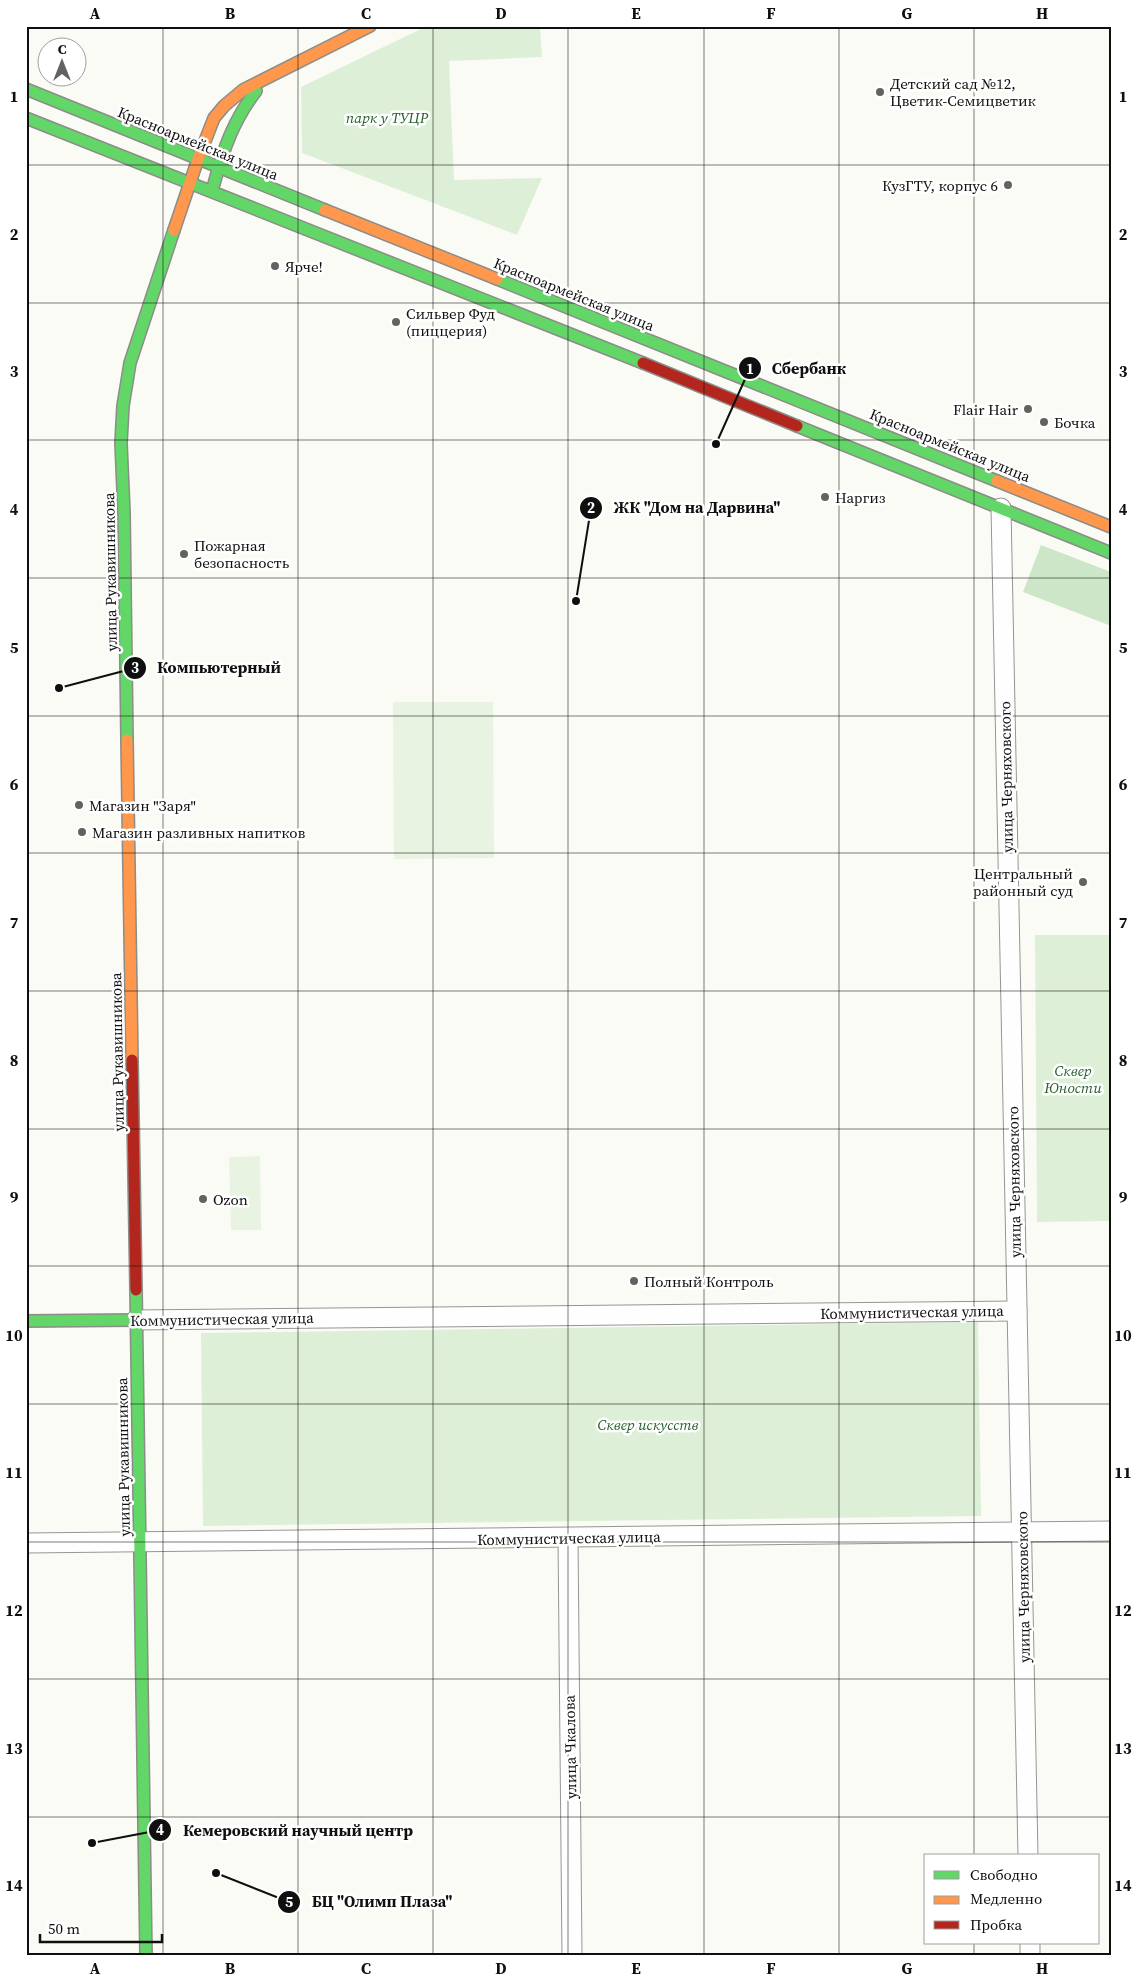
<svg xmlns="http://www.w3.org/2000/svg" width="1137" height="1982" viewBox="0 0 1137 1982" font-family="'Source Serif 4',serif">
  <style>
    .green { fill: #deefd8 }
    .forest { fill: #cde6c7 }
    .pitch { fill: #e9f3e1 }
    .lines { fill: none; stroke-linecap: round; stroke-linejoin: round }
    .street-casing { stroke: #959593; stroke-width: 21 }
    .fast-casing { stroke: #8c8c8a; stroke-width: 14 }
    .slow-casing { stroke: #8c8c8a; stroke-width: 14 }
    .jam-casing { stroke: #8c8c8a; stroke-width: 14 }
    .street { stroke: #fefefe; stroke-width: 19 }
    .fast { stroke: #63d668; stroke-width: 11 }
    .slow { stroke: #ff974d; stroke-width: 11 }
    .jam { stroke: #b3261e; stroke-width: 11 }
    .grid { fill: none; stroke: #0f0f0f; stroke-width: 1; stroke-opacity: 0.55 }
    .poi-dot { fill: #626260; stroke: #fff; stroke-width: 2 }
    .labels { text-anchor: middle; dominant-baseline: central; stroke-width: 5; stroke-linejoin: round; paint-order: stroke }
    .poi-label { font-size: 15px; fill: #0f0f0f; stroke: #fff; text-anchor: start }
    .park-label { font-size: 15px; font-style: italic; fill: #26602d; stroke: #fff }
    .street-label { font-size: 15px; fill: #0f0f0f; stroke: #fff }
    .leader { fill: none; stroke: #0f0f0f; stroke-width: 2 }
    .callout-dot { fill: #0f0f0f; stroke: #fff; stroke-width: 2 }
    .mark-label { font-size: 15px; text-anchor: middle; font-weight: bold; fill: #fff }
    .callout-label { font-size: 16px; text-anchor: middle; font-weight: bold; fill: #0f0f0f; stroke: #fff; stroke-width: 5; stroke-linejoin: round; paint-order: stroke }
    .neatline { fill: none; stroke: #0f0f0f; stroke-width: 2 }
    .grid-label { font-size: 16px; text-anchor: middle; font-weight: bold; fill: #0f0f0f }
  </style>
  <rect width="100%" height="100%" fill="#fbfbf6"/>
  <g class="green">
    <polygon points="427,26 540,26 542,57 449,61 454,180 542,178 517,235 302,153 301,87"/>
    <polygon points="1035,935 1111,935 1111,1221 1037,1222"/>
    <polygon points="978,1322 981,1516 203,1526 201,1333"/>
  </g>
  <polygon class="forest" points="1041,545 1111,572 1111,626 1023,592"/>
  <g class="pitch">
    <polygon points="393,702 493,702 494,858 394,859"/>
    <polygon points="260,1156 261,1230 231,1230 229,1157"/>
  </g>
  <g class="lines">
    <g class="street-casing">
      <g id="street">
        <polyline points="1001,508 1028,1856"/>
        <polyline points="136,1320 1017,1311"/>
        <polyline points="568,1538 572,1956"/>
        <polyline points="26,1543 1111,1531"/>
        <polyline points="1030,1943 1030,1956"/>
      </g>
    </g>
    <g class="fast-casing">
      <g id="fast">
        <polyline points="26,89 325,210"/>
        <polyline points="26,118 643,363"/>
        <path d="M214 184C223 150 234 119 256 91"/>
        <polyline points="497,279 997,481"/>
        <polyline points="797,426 1111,553"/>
        <polyline points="127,740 124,513 121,443 123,406 130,363 174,230"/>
        <polyline points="136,1290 146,1956"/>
        <polyline points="26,1321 136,1320"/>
      </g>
    </g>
    <g class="slow-casing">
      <g id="slow">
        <polyline points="325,210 497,279"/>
        <polyline points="174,230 198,159 214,118 224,106 243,90 370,26"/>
        <polyline points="997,481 1111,527"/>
        <polyline points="127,740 132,1060"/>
      </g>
    </g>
    <g class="jam-casing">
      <g id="jam">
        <polyline points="643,363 797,426"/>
        <polyline points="132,1060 136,1290"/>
      </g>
    </g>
    <use href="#street" class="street"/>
    <use href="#fast" class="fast"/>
    <use href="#slow" class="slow"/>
    <use href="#jam" class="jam"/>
  </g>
  <path class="grid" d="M163 26V1956M298 26V1956M433 26V1956M568 26V1956M704 26V1956M839 26V1956M974 26V1856M26 165H1111M26 303H1111M26 440H1111M26 578H1111M26 716H1111M26 853H1111M26 991H1111M26 1129H1111M26 1266H1111M26 1404H1111M26 1542H1111M26 1679H1111M26 1817H1111M974 1943V1956"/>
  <g class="poi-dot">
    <circle cx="880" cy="92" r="5"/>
    <circle cx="1008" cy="185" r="5"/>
    <circle cx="275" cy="266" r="5"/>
    <circle cx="396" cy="322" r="5"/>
    <circle cx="1028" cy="409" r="5"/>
    <circle cx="1044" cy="422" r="5"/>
    <circle cx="825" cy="497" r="5"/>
    <circle cx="184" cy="554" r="5"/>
    <circle cx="79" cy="805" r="5"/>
    <circle cx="82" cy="832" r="5"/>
    <circle cx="1083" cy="882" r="5"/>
    <circle cx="203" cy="1199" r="5"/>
    <circle cx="634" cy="1281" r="5"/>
  </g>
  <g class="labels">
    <g class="poi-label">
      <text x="890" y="83">Детский сад №12,<tspan x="890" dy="17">Цветик-Семицветик</tspan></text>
      <text x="998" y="185" text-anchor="end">КузГТУ, корпус 6</text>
      <text x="285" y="266">Ярче!</text>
      <text x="406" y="313">Сильвер Фуд<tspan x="406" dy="17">(пиццерия)</tspan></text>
      <text x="1018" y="409" text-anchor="end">Flair Hair</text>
      <text x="1054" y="422">Бочка</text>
      <text x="835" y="497">Наргиз</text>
      <text x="194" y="545">Пожарная<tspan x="194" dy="17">безопасность</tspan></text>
      <text x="89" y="805">Магазин "Заря"</text>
      <text x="92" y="832">Магазин разливных напитков</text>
      <text x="1073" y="873" text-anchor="end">Центральный<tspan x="1073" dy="17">районный суд</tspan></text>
      <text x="213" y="1199">Ozon</text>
      <text x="644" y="1281">Полный Контроль</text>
    </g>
    <g class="park-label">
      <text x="387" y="117">парк у ТУЦР</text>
      <text x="1073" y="1070">Сквер<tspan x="1073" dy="17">Юности</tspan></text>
      <text x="648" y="1424">Сквер искусств</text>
    </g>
    <g class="street-label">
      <text transform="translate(198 143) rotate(22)">Красноармейская улица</text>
      <text transform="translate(574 294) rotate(22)">Красноармейская улица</text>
      <text transform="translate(950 445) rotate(22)">Красноармейская улица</text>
      <text transform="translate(110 572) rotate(-91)">улица Рукавишникова</text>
      <text transform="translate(1006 777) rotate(-91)">улица Черняховского</text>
      <text transform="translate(117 1052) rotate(-91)">улица Рукавишникова</text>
      <text transform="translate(1014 1182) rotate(-91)">улица Черняховского</text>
      <text transform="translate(912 1312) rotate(-1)">Коммунистическая улица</text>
      <text transform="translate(222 1319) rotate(-1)">Коммунистическая улица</text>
      <text transform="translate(123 1457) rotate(-91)">улица Рукавишникова</text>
      <text transform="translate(569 1538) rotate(-1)">Коммунистическая улица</text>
      <text transform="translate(1023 1587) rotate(-91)">улица Черняховского</text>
      <text transform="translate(570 1747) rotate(-91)">улица Чкалова</text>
    </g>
  </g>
  <path class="leader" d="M716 444L750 368M576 601L591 508M59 688L135 668M92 1843L160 1830M216 1873L289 1902"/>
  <g class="callout-dot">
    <circle cx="716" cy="444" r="5"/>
    <circle cx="576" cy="601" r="5"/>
    <circle cx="59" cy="688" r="5"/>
    <circle cx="92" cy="1843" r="5"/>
    <circle cx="216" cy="1873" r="5"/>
    <circle cx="750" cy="368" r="12"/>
    <circle cx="591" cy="508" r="12"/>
    <circle cx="135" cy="668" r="12"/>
    <circle cx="160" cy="1830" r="12"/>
    <circle cx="289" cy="1902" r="12"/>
  </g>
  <g class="mark-label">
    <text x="750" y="374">1</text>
    <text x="591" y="513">2</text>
    <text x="135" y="673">3</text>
    <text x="160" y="1835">4</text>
    <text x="289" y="1907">5</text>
  </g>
  <g class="callout-label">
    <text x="809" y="374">Сбербанк</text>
    <text x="697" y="513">ЖК "Дом на Дарвина"</text>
    <text x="219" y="673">Компьютерный</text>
    <text x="298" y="1836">Кемеровский научный центр</text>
    <text x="382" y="1907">БЦ "Олимп Плаза"</text>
  </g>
  <rect width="1137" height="1982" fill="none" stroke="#ffffff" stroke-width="55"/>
  <rect x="924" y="1854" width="175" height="90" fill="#ffffff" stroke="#9f9f9f"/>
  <rect x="934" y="1871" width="25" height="8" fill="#63d668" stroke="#9f9f9f"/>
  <text x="970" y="1880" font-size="15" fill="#0f0f0f">Свободно</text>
  <rect x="934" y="1896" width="25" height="8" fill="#ff974d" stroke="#9f9f9f"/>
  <text x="970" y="1904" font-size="15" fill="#0f0f0f">Медленно</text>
  <rect x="934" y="1921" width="25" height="8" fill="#b3261e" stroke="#9f9f9f"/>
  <text x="970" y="1930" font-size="15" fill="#0f0f0f">Пробка</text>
  <g transform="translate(62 62)"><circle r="24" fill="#ffffff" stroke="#9f9f9f"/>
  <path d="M0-4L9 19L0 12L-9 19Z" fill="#626260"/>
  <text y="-8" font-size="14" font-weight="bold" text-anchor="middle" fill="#0f0f0f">С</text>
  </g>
  <path d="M40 1934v8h122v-8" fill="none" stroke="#0f0f0f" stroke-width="2.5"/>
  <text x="48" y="1934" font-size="15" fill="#0f0f0f" stroke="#ffffff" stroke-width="4" paint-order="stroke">50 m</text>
  <rect x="28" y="28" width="1082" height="1926" class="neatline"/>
  <g class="grid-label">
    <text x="95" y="19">A</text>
    <text x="230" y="19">B</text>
    <text x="366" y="19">C</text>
    <text x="501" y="19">D</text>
    <text x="636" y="19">E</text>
    <text x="771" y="19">F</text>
    <text x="907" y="19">G</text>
    <text x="1042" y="19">H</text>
    <text x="14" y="102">1</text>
    <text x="1123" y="102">1</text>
    <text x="14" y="240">2</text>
    <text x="1123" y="240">2</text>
    <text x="14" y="377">3</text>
    <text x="1123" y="377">3</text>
    <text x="14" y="515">4</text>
    <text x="1123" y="515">4</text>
    <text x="14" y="653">5</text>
    <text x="1123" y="653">5</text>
    <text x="14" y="790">6</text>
    <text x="1123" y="790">6</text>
    <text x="14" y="928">7</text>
    <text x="1123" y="928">7</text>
    <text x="14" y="1066">8</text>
    <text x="1123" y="1066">8</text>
    <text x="14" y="1203">9</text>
    <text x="1123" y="1203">9</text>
    <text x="14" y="1341">10</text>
    <text x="1123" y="1341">10</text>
    <text x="14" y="1478">11</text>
    <text x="1123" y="1478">11</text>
    <text x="14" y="1616">12</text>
    <text x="1123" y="1616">12</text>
    <text x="14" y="1754">13</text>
    <text x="1123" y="1754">13</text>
    <text x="14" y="1891">14</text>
    <text x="1123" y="1891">14</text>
    <text x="95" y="1974">A</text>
    <text x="230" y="1974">B</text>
    <text x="366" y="1974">C</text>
    <text x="501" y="1974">D</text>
    <text x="636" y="1974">E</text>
    <text x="771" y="1974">F</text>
    <text x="907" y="1974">G</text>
    <text x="1042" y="1974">H</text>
  </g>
</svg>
